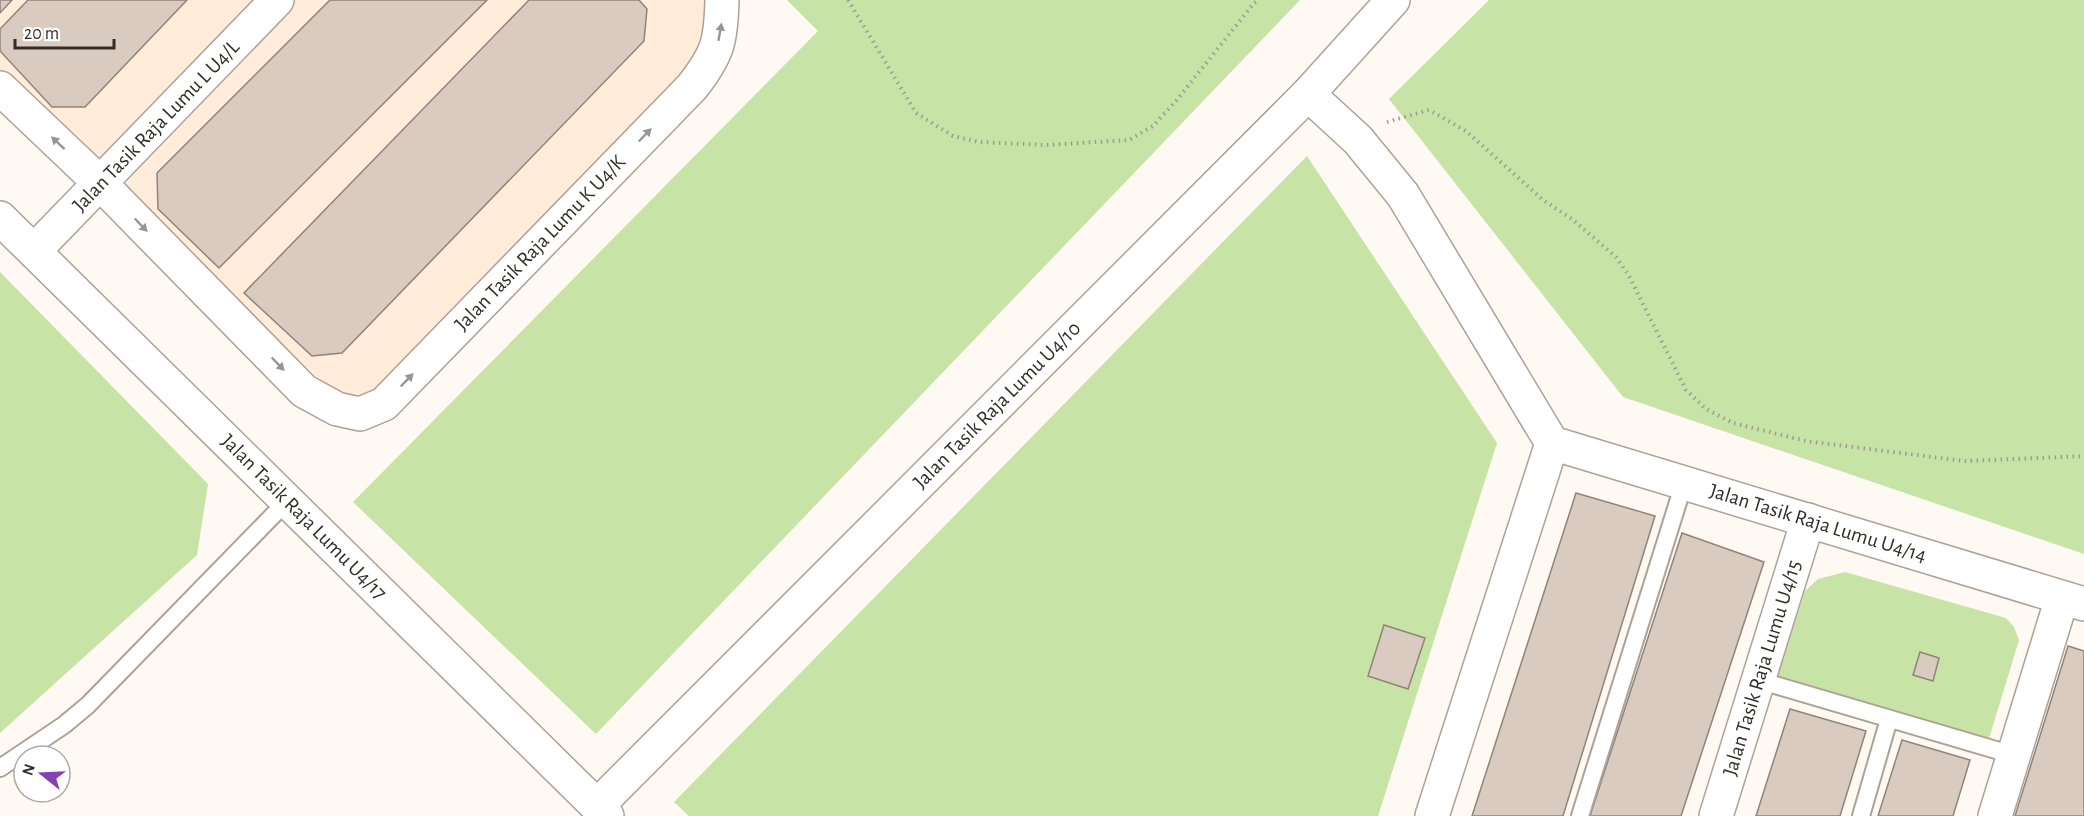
<svg xmlns="http://www.w3.org/2000/svg" width="2084" height="816" viewBox="0 0 2084 816" font-family="'Alegreya Sans',sans-serif">
  <style>
    .built { fill: #ffecda }
    .green { fill: #c8e3a6 }
    .building { fill: #dacbc0; stroke: #908379; stroke-width: 1.5 }
    .lines { fill: none; stroke-linecap: round; stroke-linejoin: round }
    .lane-casing { stroke: #aea196; stroke-width: 20 }
    .street-casing { stroke: #aea196; stroke-width: 36 }
    .path { stroke: #a19b97; stroke-width: 4; stroke-dasharray: 1.5 4.5; stroke-linecap: butt }
    .lane { stroke: #fff; stroke-width: 16 }
    .street { stroke: #fff; stroke-width: 33 }
    .oneway { fill: #989694 }
    .labels { text-anchor: middle; dominant-baseline: central; stroke-width: 5; stroke-linejoin: round; paint-order: stroke }
    .street-label { font-size: 21px; fill: #322d29; stroke: #fff }
  </style>
  <rect width="100%" height="100%" fill="#fff9f4"/>
  <polygon class="built" points="0,0 708,0 705,26 698,57 378,391 359,399 342,393 315,376 0,72"/>
  <g class="green">
    <polygon points="787,0 1300,0 596,734 353,502 818,31"/>
    <polygon points="1489,0 2084,0 2084,554 1623,397 1389,99"/>
    <polygon points="1307,156 1497,443 1378,816 689,816 674,802"/>
    <polygon points="0,272 208,484 197,555 0,733"/>
    <polygon points="1845,572 2006,618 2014,627 2019,640 1988,742 1777,679 1805,591 1818,579"/>
  </g>
  <g class="building">
    <polygon points="0,0 12,0 0,13"/>
    <polygon points="28,0 187,0 85,107 52,107 0,51 0,29"/>
    <polygon points="330,0 487,0 219,268 158,209 157,173"/>
    <polygon points="529,0 639,0 647,9 644,41 342,353 312,356 244,293"/>
    <polygon points="1576,493 1655,516 1563,816 1472,816"/>
    <polygon points="1682,533 1764,562 1681,816 1590,816"/>
    <polygon points="1384,625 1425,638 1408,689 1368,676"/>
    <polygon points="2068,646 2084,651 2084,816 2015,816"/>
    <polygon points="1920,652 1939,658 1933,681 1913,675"/>
    <polygon points="1790,709 1866,731 1840,816 1756,816"/>
    <polygon points="1902,740 1970,760 1953,816 1878,816"/>
  </g>
  <g class="lines">
    <g class="lane-casing">
      <g id="lane">
        <polyline points="1758,680 2013,755"/>
        <polyline points="0,768 64,725 88,705 288,500"/>
        <polyline points="1580,816 1684,483"/>
        <polyline points="1861,816 1889,719"/>
      </g>
    </g>
    <g class="street-casing">
      <g id="street">
        <path d="M0 88 100 183 304 391 337 409 360 414 384 404 692 87C718 54 721 41 722 0"/>
        <polyline points="1308,94 1358,140 1403,195 1552,443 2084,604"/>
        <polyline points="0,218 607,816"/>
        <polyline points="34,251 277,0"/>
        <polyline points="597,806 1308,94 1393,0"/>
        <polyline points="1432,816 1552,443"/>
        <polyline points="1716,816 1808,520"/>
        <polyline points="1995,816 2062,598"/>
      </g>
    </g>
    <g class="path">
      <polyline points="848,0 916,113 953,136 979,142 1047,145 1129,140 1153,126 1176,101 1254,3 1259,0"/>
      <polyline points="1387,122 1429,110 1466,131 1543,200 1572,219 1616,257 1629,276 1686,390 1706,409 1733,423 1806,441 1965,461 2084,456"/>
    </g>
    <use href="#lane" class="lane"/>
    <use href="#street" class="street"/>
  </g>
  <defs><path id="oneway-solid" d="M-6-.8H1V-3.2L6.5 0L1 3.2V.8H-6Z" transform="scale(1.5)"/></defs>
  <g class="oneway">
    <use href="#oneway-solid" transform="translate(720 32) rotate(-80)"/>
    <use href="#oneway-solid" transform="translate(645 135) rotate(-46)"/>
    <use href="#oneway-solid" transform="translate(58 143) rotate(-137)"/>
    <use href="#oneway-solid" transform="translate(141 225) rotate(46)"/>
    <use href="#oneway-solid" transform="translate(278 364) rotate(46)"/>
    <use href="#oneway-solid" transform="translate(407 380) rotate(-46)"/>
  </g>
  <g class="labels">
    <g class="street-label">
      <text transform="translate(156 126) rotate(-46)">Jalan Tasik Raja Lumu L U4/L</text>
      <text transform="translate(540 243) rotate(-46)">Jalan Tasik Raja Lumu K U4/K</text>
      <text transform="translate(997 405) rotate(-45)">Jalan Tasik Raja Lumu U4/10</text>
      <text transform="translate(304 517) rotate(45)">Jalan Tasik Raja Lumu U4/17</text>
      <text transform="translate(1818 523) rotate(17)">Jalan Tasik Raja Lumu U4/14</text>
      <text transform="translate(1762 668) rotate(-73)">Jalan Tasik Raja Lumu U4/15</text>
    </g>
  </g>
  <g transform="translate(42 774) rotate(288)"><circle r="28" fill="#ffffff" stroke="#adaba9" stroke-width="1.5"/>
  <path d="M0-4.5L10 22L0 15L-10 22Z" fill="#8540b4"/>
  <text y="-9" font-size="16" font-weight="bold" text-anchor="middle" fill="#322d29">N</text>
  </g>
  <path d="M15 39v9h99v-9" fill="none" stroke="#322d29" stroke-width="3"/>
  <text x="24" y="39" font-size="18" fill="#322d29" stroke="#ffffff" stroke-width="4.5" paint-order="stroke">20 m</text>
</svg>
